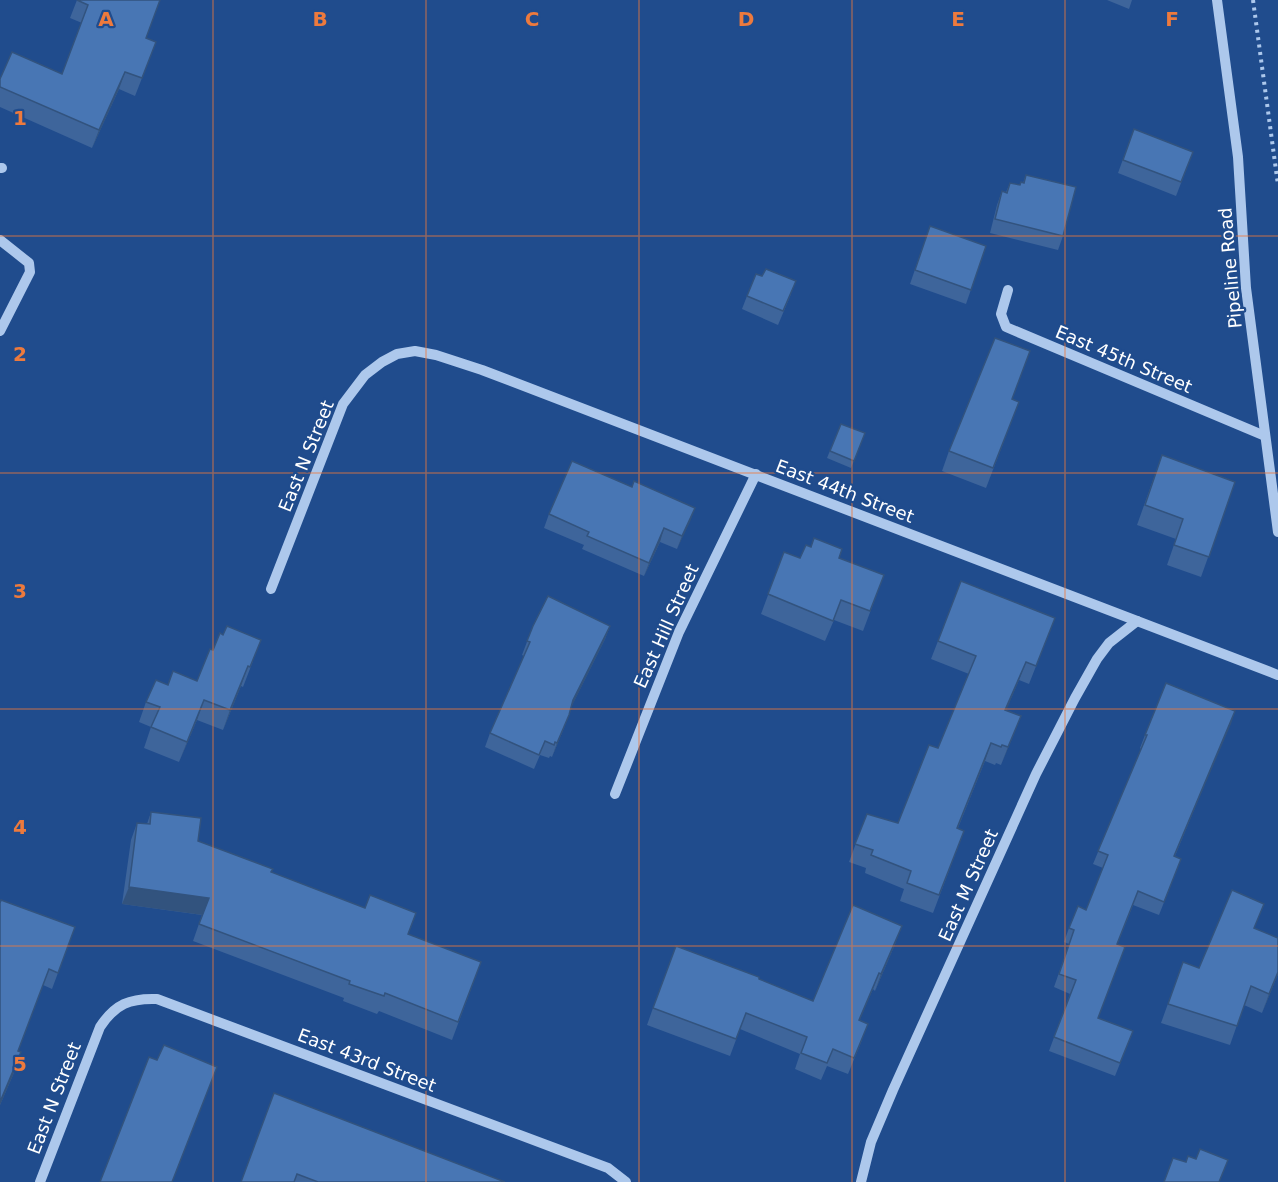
<svg xmlns="http://www.w3.org/2000/svg" width="1278" height="1182" viewBox="0 0 1278 1182" font-family="'DejaVu Sans',sans-serif">
  <style>
    .lines { fill: none; stroke-linecap: round; stroke-linejoin: round }
    .path { stroke: #adc8ec; stroke-width: 4; stroke-dasharray: 3 4.5; stroke-linecap: butt }
    .minor { stroke: #adc8ec; stroke-width: 10 }
    .wall { fill: #3e659b }
    .shaded-wall { fill: #32537e }
    .building { fill: #4876b4; stroke: #32537e; stroke-width: 1.5 }
    .grid { fill: none; stroke: #ed7a3d; stroke-width: 1.5; stroke-opacity: 0.55 }
    .labels { text-anchor: middle; dominant-baseline: central; stroke-width: 4.5; stroke-linejoin: round; paint-order: stroke }
    .street-label { font-size: 18px; fill: #fff; stroke: #204c8d }
    .grid-label { font-size: 20px; text-anchor: middle; font-weight: bold; fill: #ed7a3d; stroke: #204c8d; stroke-width: 4.5; stroke-linejoin: round; paint-order: stroke }
  </style>
  <rect width="100%" height="100%" fill="#204c8d"/>
  <g class="lines">
    <polyline class="path" points="1253,0 1278,185"/>
    <g class="minor">
      <polyline points="1217,0 1238,157 1246,288 1278,532"/>
      <polyline points="0,168 2,168"/>
      <polyline points="0,240 29,263 30,272 0,331"/>
      <polyline points="1008,290 1001,314 1006,327 1265,436"/>
      <polyline points="271,589 343,404 365,375 382,362 397,354 415,351 436,355 482,370 1278,675"/>
      <polyline points="615,794 679,632 756,474"/>
      <path d="M40 1182 100 1027C115 1004 130 998 157 999L608 1168 626 1182"/>
      <polyline points="861,1182 871,1142 893,1090 1036,774 1075,698 1097,659 1109,643 1137,621"/>
    </g>
  </g>
  <g class="wall">
    <polygon points="77,0 160,0 146,38 156,42 135,96 119,89 92,148 0,107 0,79 62,74 82,23 70,18"/>
    <polygon points="1107,0 1132,0 1129,9"/>
    <polygon points="1134,129 1193,152 1176,196 1118,173"/>
    <polygon points="1026,175 1063,236 1058,250 990,233 997,205 1002,191 1006,192 1010,183 1020,185 1023,183"/>
    <polygon points="930,226 986,246 966,304 910,284"/>
    <polygon points="791,294 778,325 742,309 747,296"/>
    <polygon points="1012,399 1019,402 986,488 942,471 949,451"/>
    <polygon points="841,424 865,433 851,468 827,458"/>
    <polygon points="1162,455 1235,482 1201,577 1167,565 1176,539 1137,525"/>
    <polygon points="632,487 695,508 677,549 660,542 644,576 582,549 584,545 544,528 549,514"/>
    <polygon points="784,552 800,558 839,558 884,575 863,631 834,620 825,641 761,614"/>
    <polygon points="1055,618 1029,684 1019,680 1006,710 1021,716 1001,765 996,763 995,765 985,761 958,828 964,831 933,913 900,901 904,889 865,873 866,868 849,862 867,814 898,823 938,748 969,674 931,659 938,641"/>
    <polygon points="533,626 610,626 605,639 571,707 564,728 552,757 550,756 549,758 540,755 534,769 485,747 490,733 524,656 522,655"/>
    <polygon points="253,661 243,687 241,686 223,730 197,720 179,762 144,748 151,727 139,722 146,702 168,685 197,681"/>
    <polygon points="1235,711 1175,856 1181,859 1159,915 1133,905 1117,945 1098,1018 1133,1031 1115,1076 1049,1051 1070,994 1054,987 1069,944 1064,942 1069,928 1086,910 1103,868 1093,864 1141,749 1140,748 1145,735"/>
    <polygon points="151,812 198,841 271,872 408,934 481,962 452,1040 379,1011 377,1014 343,1001 344,998 193,941 202,915 122,904 131,840 137,823 147,824"/>
    <polygon points="0,903 75,927 52,989 43,985 18,1051 16,1068 0,1105"/>
    <polygon points="1254,928 1278,974 1262,1013 1244,1005 1230,1045 1161,1023 1183,962 1199,968"/>
    <polygon points="896,942 875,991 873,989 859,1020 862,1040 848,1074 827,1066 821,1080 795,1069 800,1054 740,1029 730,1056 647,1025 653,1008 759,979 813,1001"/>
    <polygon points="274,1093 505,1182 241,1182"/>
  </g>
  <g class="shaded-wall">
    <polygon points="125,72 119,89 92,148 99,130"/>
    <polygon points="695,508 690,522 677,549 682,536"/>
    <polygon points="664,528 660,542 644,576 649,563"/>
    <polygon points="610,626 605,639 568,714 573,700"/>
    <polygon points="1026,662 1019,680 999,728 1005,710"/>
    <polygon points="248,666 241,686 223,730 230,710"/>
    <polygon points="204,700 197,720 179,762 187,742"/>
    <polygon points="1235,711 1231,724 1169,869 1174,856"/>
    <polygon points="569,715 564,728 552,757 557,743"/>
    <polygon points="1021,716 1014,734 1001,765 1008,747"/>
    <polygon points="991,743 985,761 950,846 957,828"/>
    <polygon points="129,887 209,898 203,915 122,904"/>
    <polygon points="902,926 896,942 875,991 881,974"/>
    <polygon points="1278,972 1278,974 1262,1013 1269,994"/>
    <polygon points="879,973 873,989 853,1037 859,1020"/>
    <polygon points="21,1052 16,1068 0,1105 0,1102"/>
  </g>
  <g class="building">
    <polygon points="77,0 160,0 146,38 156,42 142,78 125,72 99,130 0,87 0,79 12,52 62,74 88,5"/>
    <polygon points="1134,129 1193,152 1181,182 1123,160"/>
    <polygon points="1026,175 1076,187 1063,236 995,219 1002,191 1007,193 1010,183 1020,185 1021,182 1024,183"/>
    <polygon points="930,226 986,246 971,290 915,270"/>
    <polygon points="766,269 796,281 783,311 747,296 756,274 762,276"/>
    <polygon points="995,338 1030,351 1012,399 1019,402 993,468 949,451"/>
    <polygon points="841,424 865,433 854,461 830,451"/>
    <polygon points="1162,455 1235,482 1209,557 1174,545 1183,519 1145,505"/>
    <polygon points="572,461 632,487 634,481 695,508 682,536 664,528 649,563 587,536 589,532 549,514"/>
    <polygon points="814,538 842,549 839,558 884,575 870,611 841,600 833,621 768,594 784,552 800,558 806,545 811,547"/>
    <polygon points="961,581 1055,618 1036,666 1026,662 1005,710 1021,716 1008,747 1002,745 1001,747 991,743 957,828 964,831 939,895 907,883 911,871 871,855 873,850 855,844 867,814 898,823 929,745 938,748 976,656 938,641"/>
    <polygon points="548,596 610,626 573,700 569,715 557,743 555,742 554,745 545,741 539,755 490,733 530,642 527,641 533,626"/>
    <polygon points="227,626 261,640 250,667 248,666 230,710 204,700 187,742 151,727 160,707 146,702 156,680 168,685 173,671 197,681 210,649 213,650 220,633 223,635"/>
    <polygon points="1166,683 1235,711 1174,856 1181,859 1164,902 1138,891 1117,944 1125,947 1098,1018 1133,1031 1120,1063 1054,1037 1076,980 1059,974 1074,930 1069,928 1078,906 1086,910 1108,855 1098,851 1147,735 1145,735"/>
    <polygon points="151,812 201,818 198,841 273,869 271,872 365,908 370,895 416,913 408,934 481,962 458,1022 385,993 384,996 349,984 350,981 199,924 209,898 129,887 137,823 150,824"/>
    <polygon points="1232,890 1264,904 1254,928 1278,938 1278,972 1269,994 1251,986 1237,1026 1168,1004 1183,962 1199,968"/>
    <polygon points="1,900 75,927 58,973 49,969 18,1051 21,1052 0,1102 0,903"/>
    <polygon points="853,905 902,926 881,974 879,973 859,1020 868,1024 854,1058 833,1049 827,1063 801,1053 807,1037 746,1013 736,1039 653,1008 676,946 759,977 759,979 813,1001"/>
    <polygon points="164,1045 217,1067 172,1182 100,1182 149,1057 157,1060"/>
    <polygon points="274,1093 505,1182 318,1182 297,1174 294,1182 241,1182"/>
    <polygon points="1200,1149 1228,1160 1219,1182 1164,1182 1173,1158 1186,1162 1188,1156 1196,1159"/>
  </g>
  <path class="grid" d="M213 0V1182M426 0V1182M639 0V1182M852 0V1182M1065 0V1182M0 236H1278M0 473H1278M0 709H1278M0 946H1278"/>
  <g class="labels">
    <g class="street-label">
      <text transform="translate(1230 268) rotate(-95)">Pipeline Road</text>
      <text transform="translate(1124 359) rotate(23)">East 45th Street</text>
      <text transform="translate(306 456) rotate(-68)">East N Street</text>
      <text transform="translate(845 491) rotate(21)">East 44th Street</text>
      <text transform="translate(666 626) rotate(-66)">East Hill Street</text>
      <text transform="translate(968 885) rotate(-66)">East M Street</text>
      <text transform="translate(367 1060) rotate(21)">East 43rd Street</text>
      <text transform="translate(54 1098) rotate(-69)">East N Street</text>
    </g>
  </g>
  <g class="grid-label">
    <text x="106" y="26">A</text>
    <text x="320" y="26">B</text>
    <text x="532" y="26">C</text>
    <text x="746" y="26">D</text>
    <text x="958" y="26">E</text>
    <text x="1172" y="26">F</text>
    <text x="20" y="125">1</text>
    <text x="20" y="361">2</text>
    <text x="20" y="598">3</text>
    <text x="20" y="834">4</text>
    <text x="20" y="1071">5</text>
  </g>
</svg>
